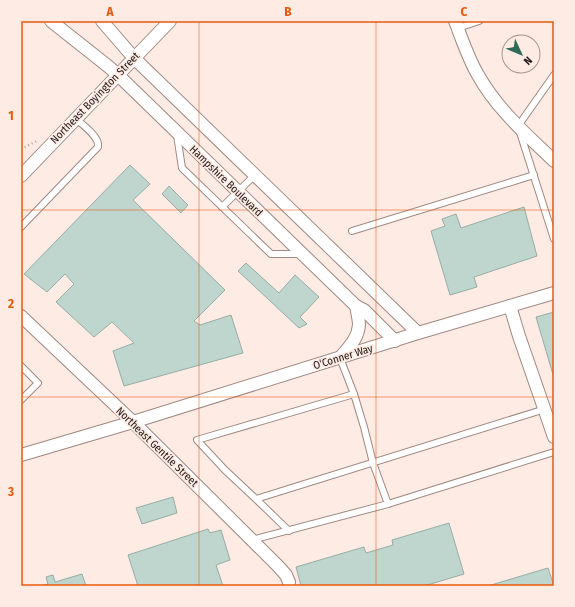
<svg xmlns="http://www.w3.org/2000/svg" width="575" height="607" viewBox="0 0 575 607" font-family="'Fira Sans Condensed',sans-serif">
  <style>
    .building { fill: #bed6cd; stroke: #96ada4 }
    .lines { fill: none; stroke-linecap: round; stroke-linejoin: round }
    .service-casing { stroke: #9e8981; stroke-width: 8 }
    .minor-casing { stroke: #9e8981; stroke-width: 14 }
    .path { stroke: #b4a59f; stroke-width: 2.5; stroke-dasharray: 1 3; stroke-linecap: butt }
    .service { stroke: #fff; stroke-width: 6 }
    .minor { stroke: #fff; stroke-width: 12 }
    .grid { fill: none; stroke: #e8590c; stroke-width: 1; stroke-opacity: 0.55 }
    .labels { text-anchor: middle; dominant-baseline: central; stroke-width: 3.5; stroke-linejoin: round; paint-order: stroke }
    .street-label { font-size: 11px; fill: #1f1814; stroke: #feebe4 }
    .neatline { fill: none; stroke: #e8590c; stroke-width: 1.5 }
    .grid-label { font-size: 13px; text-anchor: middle; font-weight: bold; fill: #e8590c }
  </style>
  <rect width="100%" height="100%" fill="#feebe4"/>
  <g class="building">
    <polygon points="130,165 150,184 133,200 225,290 194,321 200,325 231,315 243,353 124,386 113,351 134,343 112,322 94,337 56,302 74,284 65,274 47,292 24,274"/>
    <polygon points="169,186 188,205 181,213 162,194"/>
    <polygon points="524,207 537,256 474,277 477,287 450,295 431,231 445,226 442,219 456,214 461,228"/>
    <polygon points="246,263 279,293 295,275 319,297 300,317 307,324 299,328 238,271"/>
    <polygon points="554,312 554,378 536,317"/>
    <polygon points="173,497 177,513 142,524 136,508"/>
    <polygon points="449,523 464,574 424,586 301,586 296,567 364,547 366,553 393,545 392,540"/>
    <polygon points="208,529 210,533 221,530 230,560 216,565 223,586 138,586 128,555"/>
    <polygon points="548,568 554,586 491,586 491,585"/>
    <polygon points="82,574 86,586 41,586 48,584 46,577 53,575 55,582"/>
  </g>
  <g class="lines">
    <g class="service-casing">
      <g id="service">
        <polyline points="458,28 479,21"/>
        <polyline points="554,75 518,126 554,239"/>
        <polyline points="177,135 182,168 271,254 302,254"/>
        <polyline points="222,207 255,175"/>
        <path d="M21 227 98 147C100 137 83 125 76 119"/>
        <polyline points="352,231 534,175"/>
        <polyline points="340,358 354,394 197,440 225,470 256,499 545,409"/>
        <polyline points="21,366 38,383 21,400"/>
        <polyline points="354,394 364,427 373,463 388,504 554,452"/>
        <polyline points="256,499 289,531"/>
        <polyline points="252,540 388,504"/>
      </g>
    </g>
    <g class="minor-casing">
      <g id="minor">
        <path d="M51 21 109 67 118 75 356 306C357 312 359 319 359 325 358 339 348 348 340 358"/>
        <polyline points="102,21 134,58 418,333"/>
        <path d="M455 21C462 39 468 58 478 75 497 109 526 134 554 161"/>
        <polyline points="21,176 118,75 170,21"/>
        <polyline points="356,306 364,310 395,341"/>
        <polyline points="510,306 519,336 554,437"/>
        <polyline points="21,316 133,422 278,566 286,575 289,582"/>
        <polyline points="21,455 133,422 418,333 554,293"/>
      </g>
    </g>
    <polyline class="path" points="21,149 37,141"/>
    <use href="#service" class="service"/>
    <use href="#minor" class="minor"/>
  </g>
  <path class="grid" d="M199 21V586M376 21V586M21 210H554M21 397H554"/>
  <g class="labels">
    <g class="street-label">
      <text transform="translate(95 98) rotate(-46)">Northeast Boyington Street</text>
      <text transform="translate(226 181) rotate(44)">Hampshire Boulevard</text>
      <text transform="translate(343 357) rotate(-17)">O'Conner Way</text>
      <text transform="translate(157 447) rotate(44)">Northeast Gentile Street</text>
    </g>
  </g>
  <rect width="575" height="607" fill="none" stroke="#feebe4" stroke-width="44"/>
  <g transform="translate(521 54) rotate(134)"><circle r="19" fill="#feebe4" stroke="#a59791"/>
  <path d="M0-3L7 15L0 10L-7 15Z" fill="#2b6b58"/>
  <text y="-6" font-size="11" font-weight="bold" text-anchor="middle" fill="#1f1814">N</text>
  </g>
  <rect x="22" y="22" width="531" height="563" class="neatline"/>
  <g class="grid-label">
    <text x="110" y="16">A</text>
    <text x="288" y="16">B</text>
    <text x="464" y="16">C</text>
    <text x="11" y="120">1</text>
    <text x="11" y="308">2</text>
    <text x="11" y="496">3</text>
  </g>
</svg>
